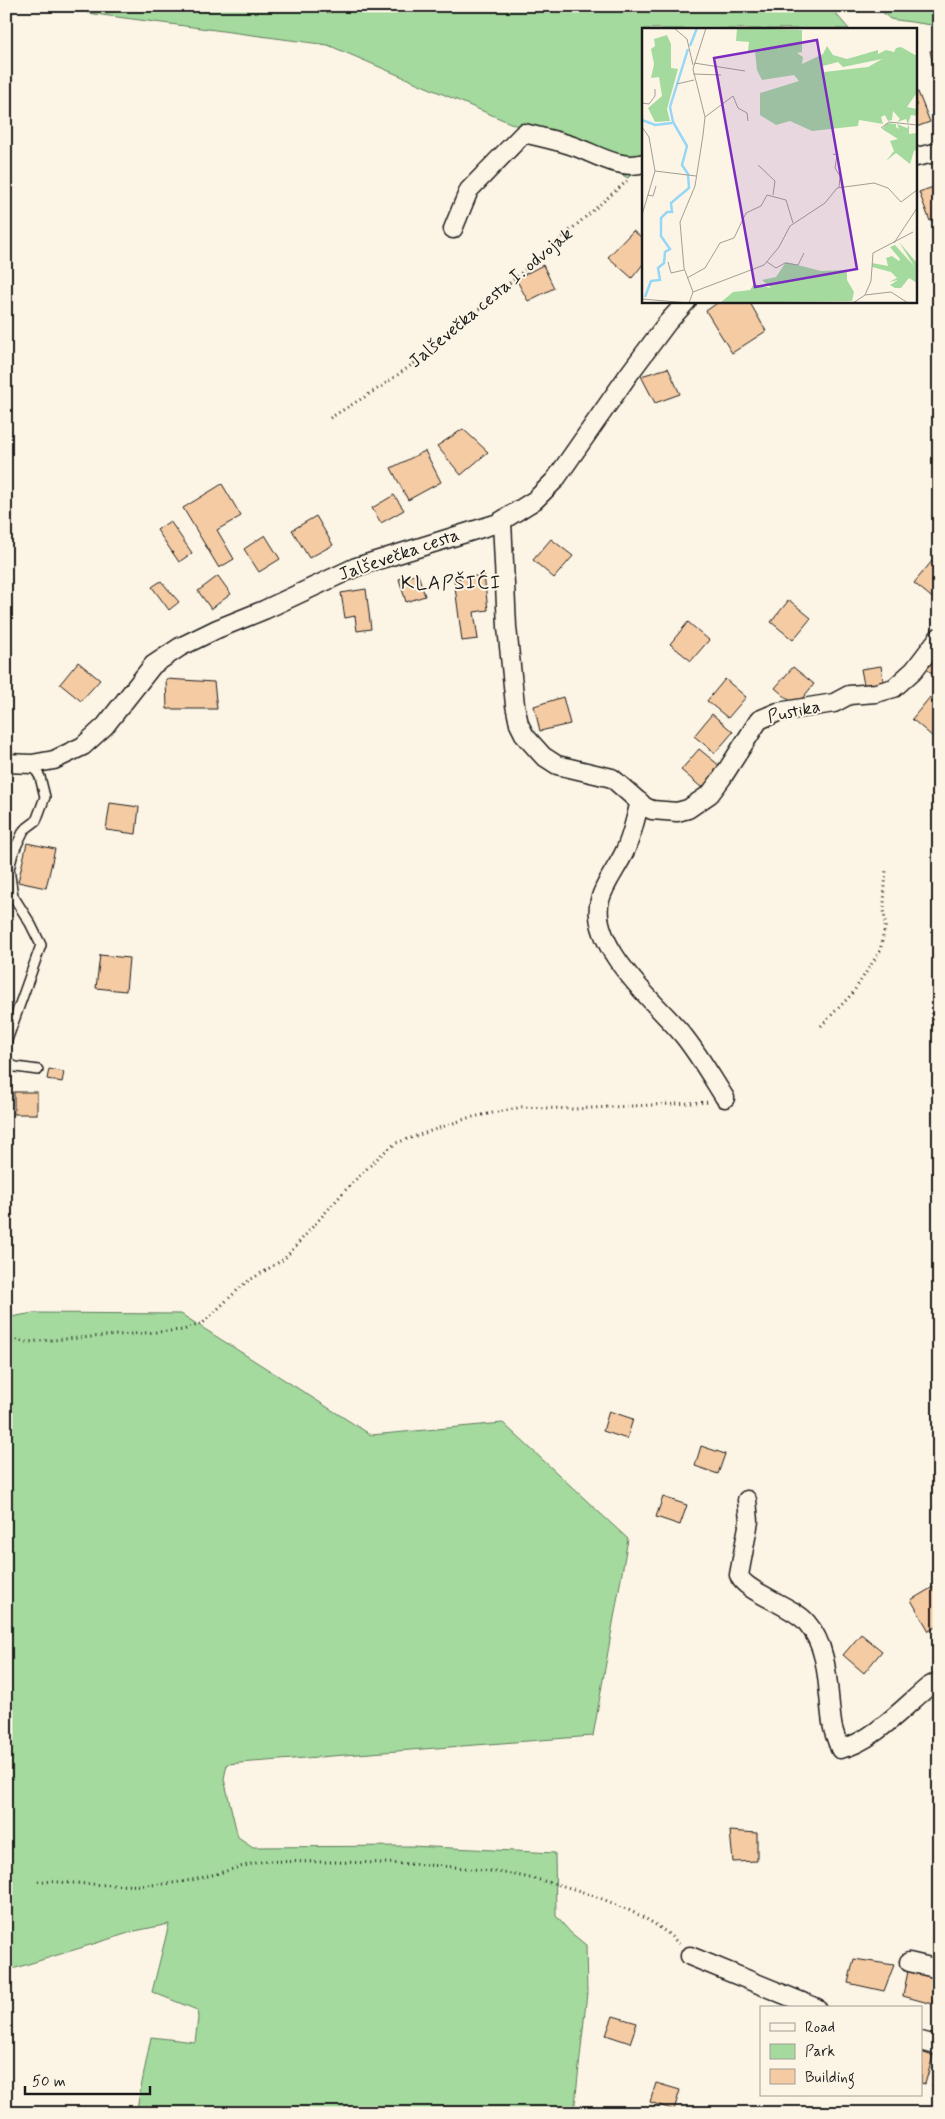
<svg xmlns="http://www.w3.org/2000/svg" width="945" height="2119" viewBox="0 0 945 2119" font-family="Mynerve,sans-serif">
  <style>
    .green { fill: #a4da9e; stroke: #607b5d }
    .building { fill: #f5cba4; stroke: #1c1c1c }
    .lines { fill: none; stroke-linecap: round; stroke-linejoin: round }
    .service-casing { stroke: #1c1c1c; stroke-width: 12 }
    .minor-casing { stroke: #1c1c1c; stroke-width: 21 }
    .path { stroke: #1c1c1c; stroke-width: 3; stroke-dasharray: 1 4; stroke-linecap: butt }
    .service { stroke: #fcf5e5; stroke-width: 9 }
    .minor { stroke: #fcf5e5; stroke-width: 18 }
    .labels { text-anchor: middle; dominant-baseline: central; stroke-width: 4; stroke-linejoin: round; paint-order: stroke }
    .street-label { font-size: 18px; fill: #1c1c1c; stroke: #fcf5e5 }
    .neighbourhood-label { font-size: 19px; letter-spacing: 1px; fill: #1c1c1c; stroke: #fcf5e5 }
    .inset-river { fill: none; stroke: #96d6f7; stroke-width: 2.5 }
    .inset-road { fill: none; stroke: #a29e95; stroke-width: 1 }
    .view { fill: #7b2cbf; fill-opacity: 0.15; stroke: #7b2cbf; stroke-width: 2.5 }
    .inset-edge { fill: none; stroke: #1c1c1c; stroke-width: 2.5 }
  </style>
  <rect width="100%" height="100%" fill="#fcf5e5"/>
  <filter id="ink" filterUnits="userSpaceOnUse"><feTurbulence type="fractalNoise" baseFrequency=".02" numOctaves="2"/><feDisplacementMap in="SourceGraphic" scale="10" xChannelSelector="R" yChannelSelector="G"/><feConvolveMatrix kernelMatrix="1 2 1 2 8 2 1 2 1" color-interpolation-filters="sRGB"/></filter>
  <g filter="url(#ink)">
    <g class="green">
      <polygon points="88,6 829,6 849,29 644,29 644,161 628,178 576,151 328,45 87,13"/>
      <polygon points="876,6 939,6 939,26 890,19"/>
      <polygon points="33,1313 181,1314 371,1435 503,1423 628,1539 593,1736 227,1764 224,1779 238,1837 253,1847 411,1846 555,1853 556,1916 570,1932 586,1945 587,1993 574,2113 136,2113 151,2037 195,2042 198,2018 197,2010 152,1992 169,1924 135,1931 6,1971 6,1318"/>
    </g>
    <g class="building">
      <polygon points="939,49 939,81 937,81 930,51"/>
      <polygon points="916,92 918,92 930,122 916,127"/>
      <polygon points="939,185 939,217 930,221 919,192"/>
      <polygon points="633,231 644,239 644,263 632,278 608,257"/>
      <polygon points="543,265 554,288 528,301 516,279"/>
      <polygon points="720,301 749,301 766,331 732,353 706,311"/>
      <polygon points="668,368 680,394 655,403 641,376"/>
      <polygon points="463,429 488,452 461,475 437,446"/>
      <polygon points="425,451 441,482 408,500 391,468"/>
      <polygon points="222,484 241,516 217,530 234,559 219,568 183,508"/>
      <polygon points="394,495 404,510 381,523 372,508"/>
      <polygon points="316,516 333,545 309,558 292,530"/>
      <polygon points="170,521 192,553 179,562 157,530"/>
      <polygon points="265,535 280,559 259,572 244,549"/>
      <polygon points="551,539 573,556 554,578 533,560"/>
      <polygon points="932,561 939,567 939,596 935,600 914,583"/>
      <polygon points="418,574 425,596 406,602 399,579"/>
      <polygon points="484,575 488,610 474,612 478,639 462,641 454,579"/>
      <polygon points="218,576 231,594 211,609 198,591"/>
      <polygon points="161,581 179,602 169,610 152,587"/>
      <polygon points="366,589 371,629 357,631 355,616 345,618 341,593"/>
      <polygon points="789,600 811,618 793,640 771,622"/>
      <polygon points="688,622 709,640 691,661 670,644"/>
      <polygon points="939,649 939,679 924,667"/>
      <polygon points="78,662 100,680 81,701 60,684"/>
      <polygon points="881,666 884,687 865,690 861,669"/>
      <polygon points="793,667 814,684 796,706 775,688"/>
      <polygon points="166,679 214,682 217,709 167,709"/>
      <polygon points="725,679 746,697 728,718 707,701"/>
      <polygon points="563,697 570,724 540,731 534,706"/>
      <polygon points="930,697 939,705 939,730 933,737 912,719"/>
      <polygon points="712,714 733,732 715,753 694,736"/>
      <polygon points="699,749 720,766 702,788 681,770"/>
      <polygon points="110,803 139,807 136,834 106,830"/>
      <polygon points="27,843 55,849 46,888 18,882"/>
      <polygon points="100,955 129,958 126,991 96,988"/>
      <polygon points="49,1069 64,1072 62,1082 47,1079"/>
      <rect x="14" y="1092" width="23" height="22"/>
      <polygon points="609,1411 633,1419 627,1439 603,1431"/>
      <polygon points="701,1446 725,1454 718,1474 695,1466"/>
      <polygon points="663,1497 687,1505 680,1525 656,1517"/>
      <polygon points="933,1587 939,1597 939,1625 929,1631 911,1600"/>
      <polygon points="861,1634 882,1651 864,1673 843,1655"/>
      <polygon points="730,1831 757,1833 757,1861 733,1862"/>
      <polygon points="854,1959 894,1965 884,1991 848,1983"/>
      <polygon points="908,1971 939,1979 932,2004 903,1996"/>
      <polygon points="613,2016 637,2023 630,2043 606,2035"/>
      <polygon points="921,2052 933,2056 925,2084 921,2083"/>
      <polygon points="939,2065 939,2089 932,2086"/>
      <polygon points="656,2083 680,2090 674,2110 650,2102"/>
    </g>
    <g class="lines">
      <g class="service-casing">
        <g id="service">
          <polyline points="6,1043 41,945 30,923 13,896 9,869 13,853 24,830 36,821 45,797 40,777 32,764"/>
          <polyline points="6,1063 16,1067 38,1070"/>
        </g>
      </g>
      <g class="minor-casing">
        <g id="minor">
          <polyline points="916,157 939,152"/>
          <path d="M453 229 469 190 524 133C539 137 555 140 570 145 593 152 619 171 644 163"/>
          <polyline points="502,521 507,627 515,705 519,724 525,736 543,756 557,765 612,778 645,807 652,810 677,812 688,809 710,794 722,778 759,720 778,712 834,703 849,695 876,693 894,688 914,670 939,637"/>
          <polyline points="6,763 32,764 54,760 83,746 105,726 153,665 180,647 217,629 264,610 356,567 498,523 535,500 555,480 629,374 667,323 687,301"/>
          <path d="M640 802C635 819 632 837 624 853 617 868 604 884 600 900 588 946 657 1004 683 1035 699 1055 711 1076 725 1098"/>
          <path d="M747 1500 749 1521 739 1575C744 1592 794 1606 807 1623 830 1649 827 1690 832 1723 833 1732 837 1740 840 1749 871 1743 904 1707 928 1687L939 1681"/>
          <polyline points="690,1956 817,2008"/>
          <polyline points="909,1962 939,1969"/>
          <polyline points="921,2041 939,2046"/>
        </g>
      </g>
      <g class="path">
        <polyline points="330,418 379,388 430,352 627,181"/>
        <polyline points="821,1026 852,994 880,951 885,927 884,904 886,869"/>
        <polyline points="6,1338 26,1342 183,1330 203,1323 245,1283 284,1259 350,1185 383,1153 396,1143 468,1118 522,1107 574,1109 710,1102"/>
        <path d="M38 1881C84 1883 134 1889 180 1882 209 1878 237 1866 266 1861 383 1864 509 1857 619 1906 641 1915 663 1927 679 1944"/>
      </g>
      <use href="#service" class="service"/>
      <use href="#minor" class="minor"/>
    </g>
  </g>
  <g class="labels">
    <g class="street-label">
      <text transform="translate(491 298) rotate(-40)">Jalševečka cesta I. odvojak</text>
      <text transform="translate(399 555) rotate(-19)">Jalševečka cesta</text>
      <text transform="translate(794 712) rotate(-12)">Pustika</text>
    </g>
    <g class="neighbourhood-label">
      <text x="451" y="583">KLAPŠIĆI</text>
    </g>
  </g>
  <g transform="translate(642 28)">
    <rect width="275" height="275" fill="#fcf5e5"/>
    <path d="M95 0 160 2V24L155 25 161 29 160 36 181 26 185 18 191 27 205 31 236 22V26L244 22 252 24 254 20 259 19 275 28 274 66 265 79 275 81V88L269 87 266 96 264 91 255 94 258 91 251 83 250 92 246 93 243 87 239 89 241 96 217 92 216 98 170 103 148 93 134 97 118 87V65L157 53 152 47 120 52 115 42 113 24 106 23 107 14 94 13ZM240 31 226 39 182 44 181 38 196 34 201 39ZM25 7 29 16V40L36 41 25 81 28 93 13 94 6 80 20 68 17 49 9 50 12 36 9 21 13 18 12 11ZM245 95 254 96V99L257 101 255 96 265 100 267 97V106L275 105V122L272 123 268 136 254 125 244 133 252 123 248 113 256 111 240 101ZM257 214 275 235V255L267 250 259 260H253L248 257 256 252 247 254 255 250 249 244 230 239V235L246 238 244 230 250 228 257 233 258 231 248 219 253 217 272 238ZM144 234 179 243 205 242V252L212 264 210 273 78 275 91 264 108 262 112 256 129 260 120 252 134 249Z" fill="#a4da9e" fill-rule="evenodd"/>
    <path class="inset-river" d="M48 18 55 0M0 92 13 97 30 95M3 269 9 253 18 252 16 240 22 235 23 224 28 221 19 208V190L25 184H30L29 175 47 160 46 146 40 137 45 118 31 94 28 79 46 21"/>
    <path class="inset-road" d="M32 0 45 11 51 37M52 35 103 43M51 46 79 47M35 56 52 52M0 75 7 76 13 68V61M63 89 91 68 96 80 105 85 106 93M0 99 7 109 13 143M239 100 247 94 275 97M191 126 195 127 193 140 198 148 197 159M116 137 133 153 131 167M13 143 54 148M6 167 11 168 14 158M0 187 13 143M252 215 275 180M26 234 29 245 42 242M125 234 134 240 143 235 156 237 162 225M45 250 63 240 78 215 92 210 104 185 119 178 125 167 144 172 151 195M51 264 122 237 137 219 148 198 183 175 195 160 232 155 246 160 259 174 275 162M223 267 229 253 231 225 271 204M0 271 47 275M47 275 51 264 42 240 38 194 53 158 61 107 63 89 51 41 64 0M211 275 223 267 249 264 266 275"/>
    <path class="view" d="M175 12 215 241 113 259 72 30Z"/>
    <rect width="275" height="275" class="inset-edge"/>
  </g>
  <rect width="945" height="2119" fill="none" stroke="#fcf5e5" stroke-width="25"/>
  <rect x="12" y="12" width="920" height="2094" fill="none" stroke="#1c1c1c" stroke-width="2" filter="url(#ink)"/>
  <rect x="760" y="2006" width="162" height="90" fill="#fcf5e5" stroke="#a29e95"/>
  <rect x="770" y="2023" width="25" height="8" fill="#fcf5e5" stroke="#a29e95"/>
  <text x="805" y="2032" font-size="15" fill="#1c1c1c">Road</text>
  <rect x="770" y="2044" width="25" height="15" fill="#a4da9e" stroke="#a29e95"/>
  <text x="805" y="2056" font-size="15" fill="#1c1c1c">Park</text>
  <rect x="770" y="2069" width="25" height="15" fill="#f5cba4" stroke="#a29e95"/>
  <text x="805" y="2082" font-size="15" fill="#1c1c1c">Building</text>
  <path d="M25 2086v8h125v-8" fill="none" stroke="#1c1c1c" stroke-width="2.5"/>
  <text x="32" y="2086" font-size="15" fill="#1c1c1c" stroke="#fcf5e5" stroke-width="4" paint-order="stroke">50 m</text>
</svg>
